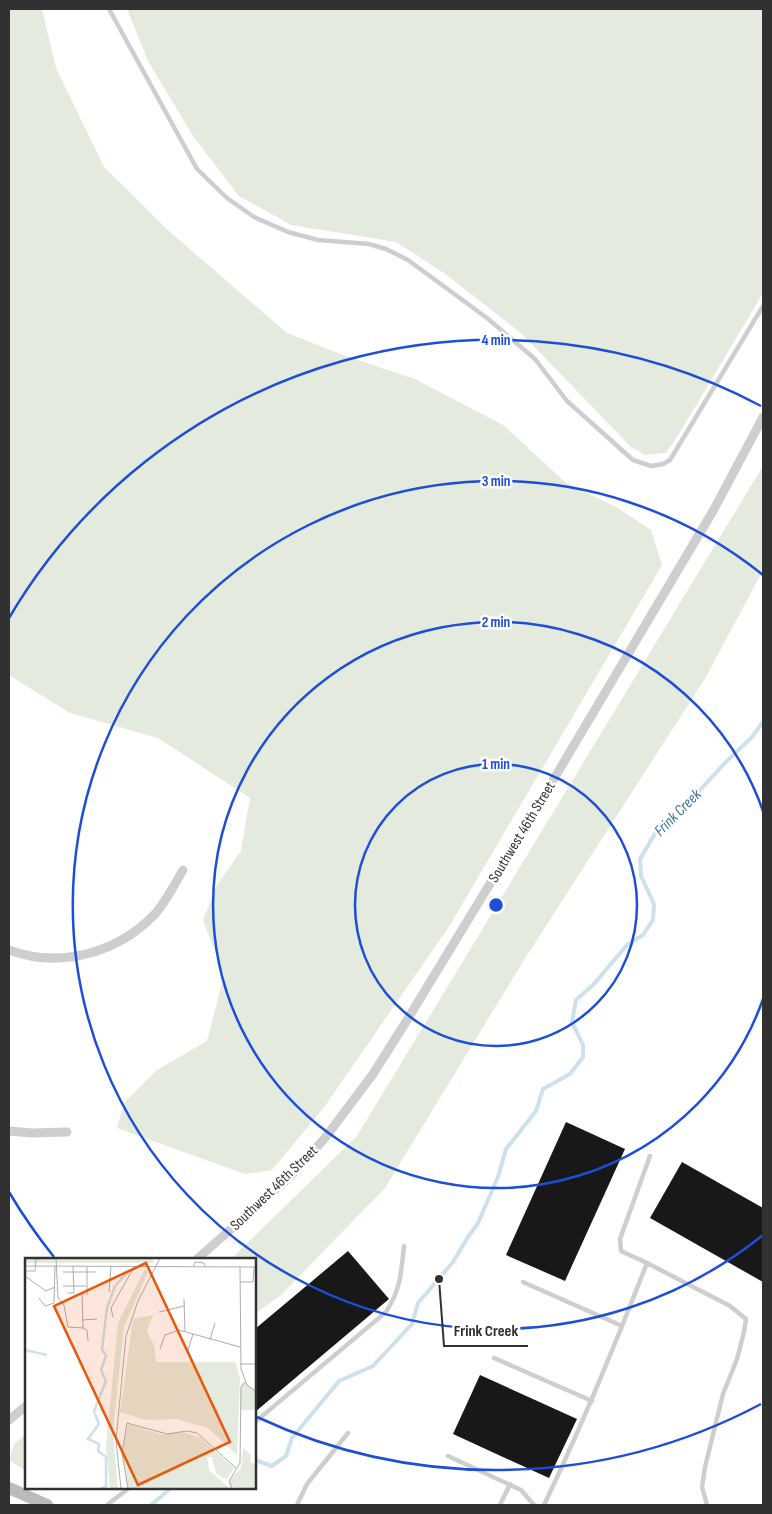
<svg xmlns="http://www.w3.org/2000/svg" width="772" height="1514" viewBox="0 0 772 1514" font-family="'Sofia Sans Condensed',sans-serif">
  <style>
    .green { fill: #e4eadd }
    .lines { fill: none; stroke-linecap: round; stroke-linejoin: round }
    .stream { stroke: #cce1ec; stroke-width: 4 }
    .building { fill: #181818 }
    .service { stroke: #cecece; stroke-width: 4.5 }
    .minor { stroke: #cecece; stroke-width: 9 }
    .secondary { stroke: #bbb; stroke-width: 12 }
    .ring { fill: none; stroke: #1d4ed8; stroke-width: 2.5 }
    .labels { text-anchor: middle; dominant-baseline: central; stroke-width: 5; stroke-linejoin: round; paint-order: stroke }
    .street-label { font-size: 15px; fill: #313131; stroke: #fff }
    .water-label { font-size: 16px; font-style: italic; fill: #3f7493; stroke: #fff }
    .inset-river { fill: none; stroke: #cce1ec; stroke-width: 2.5 }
    .inset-road { fill: none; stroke: #adadad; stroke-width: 1 }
    .view { fill: #e8590c; fill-opacity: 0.15; stroke: #e8590c; stroke-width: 2.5 }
    .inset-edge { fill: none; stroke: #313131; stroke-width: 2.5 }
    .centre { fill: #1d4ed8; stroke: #fff; stroke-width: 2.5 }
    .ring-label { font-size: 15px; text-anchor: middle; font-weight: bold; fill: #1d4ed8; stroke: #fff; stroke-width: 5; stroke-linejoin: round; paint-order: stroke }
    .leader { fill: none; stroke: #313131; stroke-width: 2 }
    .callout-dot { fill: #313131; stroke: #fff; stroke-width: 2 }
    .callout-label { font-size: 16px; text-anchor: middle; font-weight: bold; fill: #313131; stroke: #fff; stroke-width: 5; stroke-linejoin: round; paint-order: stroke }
  </style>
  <rect width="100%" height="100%" fill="#fff"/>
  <g class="green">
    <polygon points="9,9 42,9 56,68 104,167 170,232 287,333 343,355 415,379 503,425 566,483 618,508 651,530 662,565 450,925 325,1106 272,1170 245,1174 117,1128 124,1103 157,1070 207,1041 224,975 203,920 217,885 241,851 250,798 158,738 70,713 9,675"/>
    <polygon points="127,9 763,9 763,293 679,434 666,453 645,455 630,446 522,334 444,273 396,242 291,225 239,196 193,136 148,61"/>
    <polygon points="763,466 763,570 706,677 524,960 385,1188 281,1295 255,1314 255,1259 231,1259 357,1136"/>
    <polygon points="26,1434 26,1471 9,1460 14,1444"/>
  </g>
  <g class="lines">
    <g class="stream">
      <polyline points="255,1460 272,1466 286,1456 292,1438 339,1381 373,1366 412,1324 418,1303 453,1262 468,1237 478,1223 498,1177 506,1149 536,1111 543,1089 570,1074 583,1057 583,1045 572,1022 576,1000 594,984 627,945 643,935 653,920 654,904 641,876 640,859 659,827 700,790 723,765 752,737 763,722"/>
      <polyline points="151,1505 171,1488"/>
    </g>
  </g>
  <g class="building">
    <polygon points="566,1122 625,1149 565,1281 506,1255"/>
    <polygon points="682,1162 763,1208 763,1282 650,1218"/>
    <polygon points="348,1251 389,1299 255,1412 255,1329"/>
    <polygon points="480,1375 577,1419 549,1478 453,1434"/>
  </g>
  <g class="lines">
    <g class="service">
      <polyline points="109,9 197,169 227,198 254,217 288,232 318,240 369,244 386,249 408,260 487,318 535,359 567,401 633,460 651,466 663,464 670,460 763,306"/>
      <polyline points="647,1263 621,1251 620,1239 650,1156"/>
      <polyline points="523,1282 622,1326"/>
      <polyline points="494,1358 592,1401"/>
      <path d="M255 1422 386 1312C401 1289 401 1273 404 1246"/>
      <polyline points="448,1456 521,1490 534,1505"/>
      <polyline points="107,1505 129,1488"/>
      <polyline points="297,1505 307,1484 348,1433"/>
      <polyline points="500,1505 510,1484"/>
      <path d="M544 1505C582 1426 615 1345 647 1263L730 1306 746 1319 744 1332 737 1359 723 1394 705 1467 702 1487 707 1505"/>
    </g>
    <g class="minor">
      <path d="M9 950C60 969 117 953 154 915 166 902 174 885 183 870"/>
      <polyline points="9,1131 32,1133 67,1132"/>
      <polyline points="197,1259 291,1176 325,1138 373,1074 404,1025 555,777 713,511 763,417"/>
      <polyline points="9,1420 26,1406"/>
    </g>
    <polyline class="secondary" points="9,1488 47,1505"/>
  </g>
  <g class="ring">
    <circle cx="496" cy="905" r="141"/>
    <path d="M763 999A283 283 0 1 1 763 811"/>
    <path d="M763 1235A424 424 0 1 1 763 575"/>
    <path d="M761 1404A565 565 0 0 1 257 1417M54 1257A565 565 0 0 1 9 1192M9 618A565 565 0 0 1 761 406"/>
  </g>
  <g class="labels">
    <g class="street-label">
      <text transform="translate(522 832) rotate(-59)">Southwest 46th Street</text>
      <text transform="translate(274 1188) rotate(-44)">Southwest 46th Street</text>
    </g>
    <g class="water-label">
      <text transform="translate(678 813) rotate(-45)">Frink Creek</text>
    </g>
  </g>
  <g transform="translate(25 1258)">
    <rect width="231" height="231" fill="#fff"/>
    <path d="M0 0H128L129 5H0ZM120 11 123 14 99 69 88 173 93 231H85L81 189 93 65ZM128 57 122 73 129 87 131 104H210L215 120 212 197 183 170 152 161 121 162 95 154 108 61ZM220 124 231 134V152H215L216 127ZM103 166 137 177 158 174 174 179 209 210 202 221 198 220 191 215 187 199H182L184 212 205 231H103L97 194ZM218 190 226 197 225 204 231 207V231L206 229 204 222 216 210Z" fill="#e4eadd"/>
    <path class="inset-river" d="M0 92 22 97M76 231 81 228V199L73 193 74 186 63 181 74 166 69 153 81 123 76 112 81 98 77 91 82 50 90 28 103 14"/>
    <path class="inset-road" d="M31 0 33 40 39 47 43 69 58 70 57 35M0 8 232 9M62 8V37M168 9 170 4 179 5 180 8M215 9 216 111 222 127 232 134M0 13H10L11 1 25 0M38 14H71M0 18 21 33 30 29M215 24H228L229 9M38 28H61M84 34 86 8M43 35H49L48 8M14 40 20 48 29 45 30 8M159 41 160 73M134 54 159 48M88 59 86 50 109 9M57 62 72 61M58 70 62 72 63 83M185 82 190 65M135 91 140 77 154 72 215 89M163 92 168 76M215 106H232M96 231 91 182 101 78 113 43 135 0M103 231 97 195 102 165 142 176 162 173 172 175 212 211M207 231 204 223 215 205 216 129 220 124"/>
    <path class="view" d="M121 5 205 184 113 227 29 48Z"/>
    <rect width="231" height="231" class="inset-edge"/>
  </g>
  <circle cx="496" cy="905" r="8" class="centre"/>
  <g class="ring-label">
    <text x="496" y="345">4 min</text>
    <text x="496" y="486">3 min</text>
    <text x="496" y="627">2 min</text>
    <text x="496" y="769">1 min</text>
  </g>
  <path class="leader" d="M439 1279L444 1346H528"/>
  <circle class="callout-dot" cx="439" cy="1279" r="5"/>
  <g class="callout-label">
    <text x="486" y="1336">Frink Creek</text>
  </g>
  <rect width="772" height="1514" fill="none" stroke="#313131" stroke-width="20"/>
</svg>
